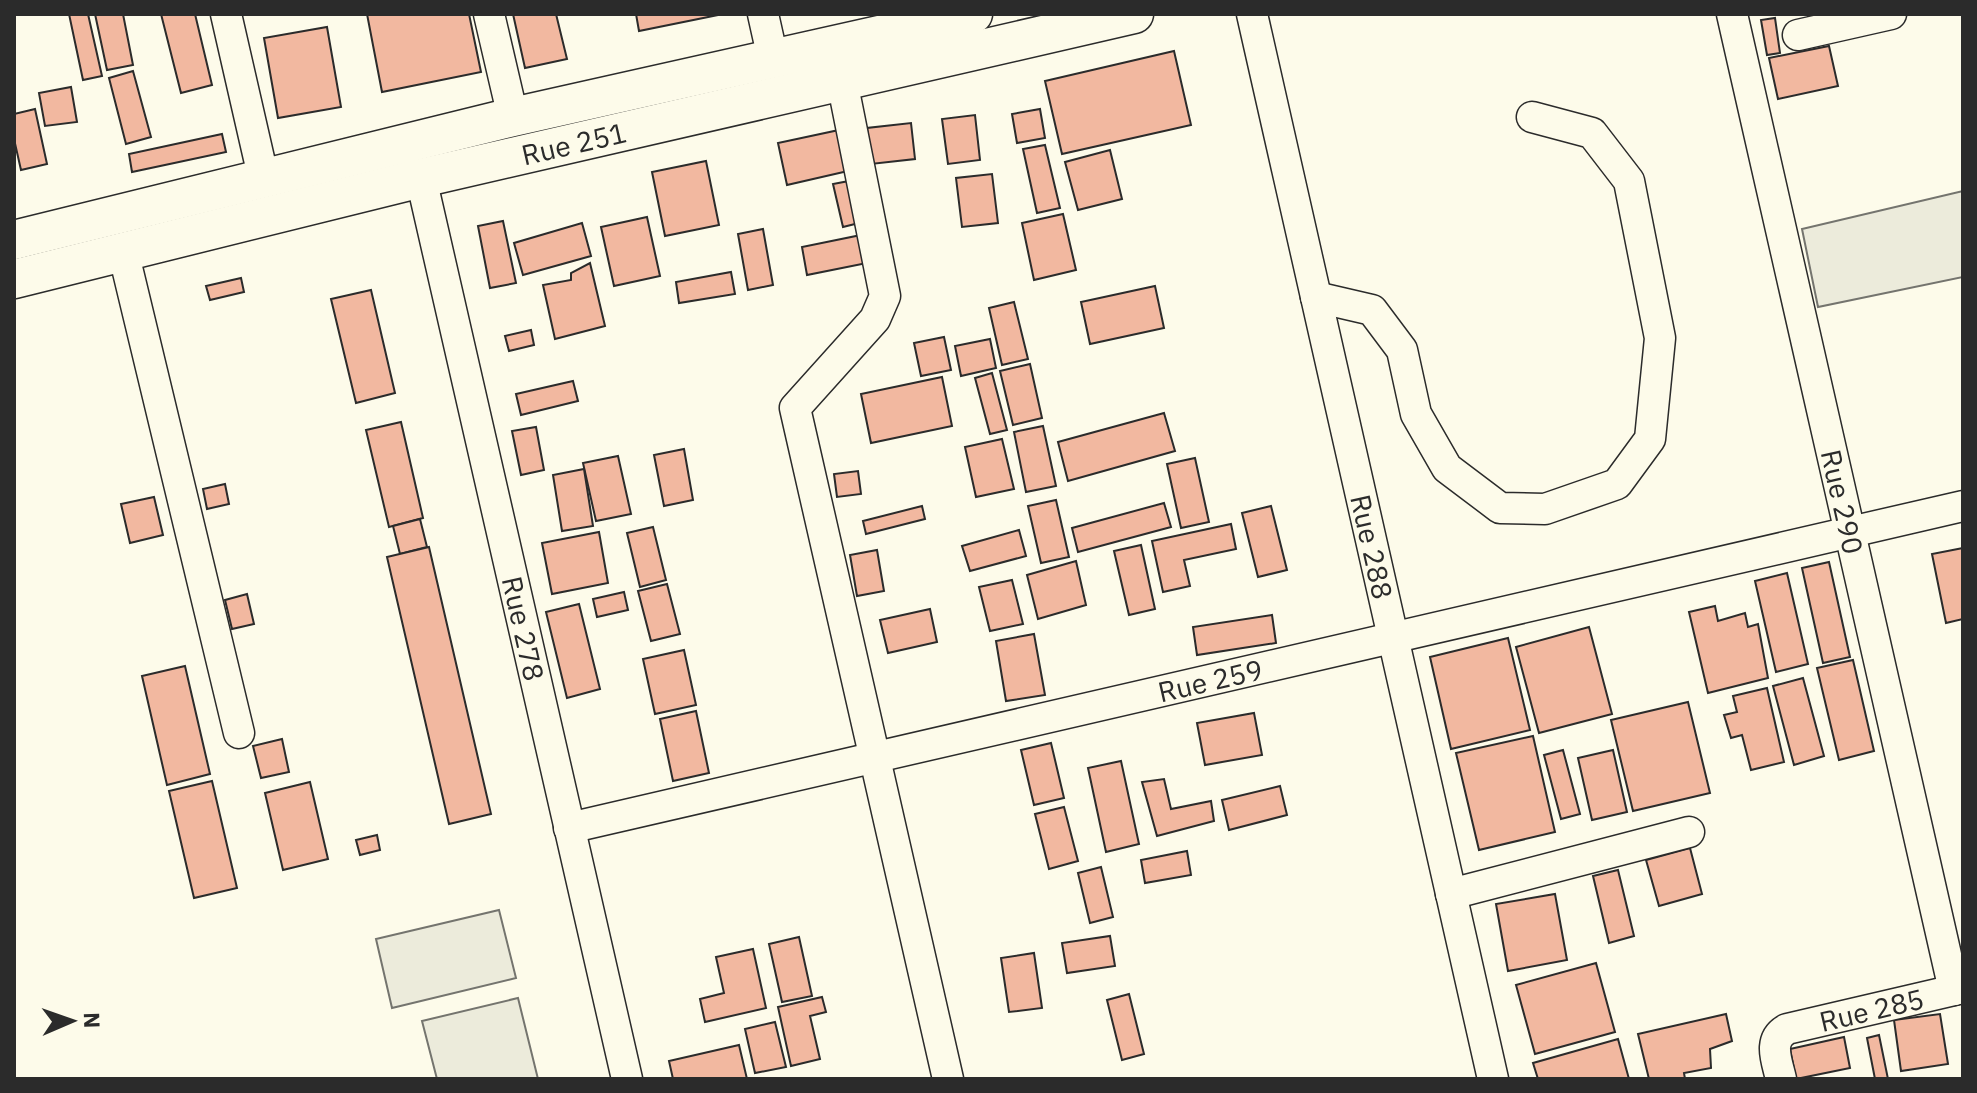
<svg xmlns="http://www.w3.org/2000/svg" width="1977" height="1093" viewBox="0 0 1977 1093" font-family="'IBM Plex Sans',sans-serif">
  <style>
    .garden { fill: #ecebdb; stroke: #74746e; stroke-width: 2 }
    .building { fill: #f2b8a0; stroke: #2b2b2b; stroke-width: 2 }
    .lines { fill: none; stroke-linecap: round; stroke-linejoin: round }
    .minor-casing { stroke: #2b2b2b; stroke-width: 33 }
    .major-casing { stroke: #2b2b2b; stroke-width: 41 }
    .minor { stroke: #fdfbea; stroke-width: 30 }
    .major { stroke: #fdfbea; stroke-width: 38 }
    .labels { text-anchor: middle; dominant-baseline: central; stroke-width: 6; stroke-linejoin: round; paint-order: stroke }
    .street-label { font-size: 28px; fill: #2b2b2b; stroke: #fdfbea }
  </style>
  <rect width="100%" height="100%" fill="#fdfbea"/>
  <g class="garden">
    <polygon points="1963,191 1963,277 1818,307 1802,229"/>
    <polygon points="499,910 516,978 392,1008 376,939"/>
    <polygon points="518,998 538,1079 437,1079 422,1021"/>
  </g>
  <g class="building">
    <polygon points="69,14 88,14 102,76 83,80"/>
    <polygon points="95,14 123,14 133,65 107,70"/>
    <polygon points="161,14 195,14 212,85 181,93"/>
    <polygon points="367,14 469,14 481,72 382,92"/>
    <polygon points="513,14 556,14 567,59 525,68"/>
    <polygon points="636,14 723,14 639,31"/>
    <polygon points="1775,18 1780,53 1767,55 1761,20"/>
    <polygon points="327,27 341,107 278,118 264,38"/>
    <polygon points="1829,46 1838,86 1778,99 1769,58"/>
    <polygon points="1174,51 1191,125 1062,154 1045,81"/>
    <polygon points="133,71 151,137 126,144 109,78"/>
    <polygon points="71,87 77,122 45,126 39,93"/>
    <polygon points="35,109 47,164 21,170 14,139 14,114"/>
    <polygon points="1040,109 1045,138 1017,143 1012,114"/>
    <polygon points="975,115 980,160 948,164 942,119"/>
    <polygon points="911,123 915,159 871,164 867,128"/>
    <polygon points="839,130 848,171 787,185 778,143"/>
    <polygon points="222,134 226,152 132,172 129,154"/>
    <polygon points="1045,145 1060,208 1037,213 1023,149"/>
    <polygon points="1110,150 1122,199 1078,210 1065,162"/>
    <polygon points="706,161 719,225 665,236 652,172"/>
    <polygon points="992,174 998,223 962,227 956,178"/>
    <polygon points="849,181 859,223 843,227 833,184"/>
    <polygon points="1063,214 1076,270 1034,280 1022,223"/>
    <polygon points="647,217 660,276 614,286 601,227"/>
    <polygon points="503,221 516,283 490,288 478,226"/>
    <polygon points="582,223 591,256 523,275 514,243"/>
    <polygon points="763,229 773,285 748,290 738,234"/>
    <polygon points="861,235 867,263 807,275 802,247"/>
    <polygon points="590,263 605,326 555,339 543,285 571,280 571,273"/>
    <polygon points="731,272 735,294 679,303 676,282"/>
    <polygon points="241,278 244,292 210,300 206,286"/>
    <polygon points="1155,286 1164,328 1090,344 1081,302"/>
    <polygon points="371,290 395,393 356,403 331,299"/>
    <polygon points="1014,302 1028,359 1002,365 989,308"/>
    <polygon points="531,330 534,345 509,351 505,336"/>
    <polygon points="944,337 951,370 921,376 914,343"/>
    <polygon points="990,339 996,368 961,376 955,346"/>
    <polygon points="1030,364 1042,418 1013,425 1000,371"/>
    <polygon points="992,373 1007,430 990,434 975,378"/>
    <polygon points="942,377 952,426 871,443 861,394"/>
    <polygon points="573,381 578,401 521,415 516,394"/>
    <polygon points="1164,413 1175,451 1068,481 1058,442"/>
    <polygon points="401,422 423,518 389,527 366,430"/>
    <polygon points="1043,426 1056,486 1026,492 1014,432"/>
    <polygon points="536,427 544,470 521,475 512,431"/>
    <polygon points="1002,439 1014,489 976,497 965,447"/>
    <polygon points="684,449 693,500 664,506 654,455"/>
    <polygon points="618,456 631,514 596,521 583,463"/>
    <polygon points="1195,458 1209,522 1181,528 1167,464"/>
    <polygon points="584,469 593,526 562,531 553,475"/>
    <polygon points="858,471 861,494 837,497 834,474"/>
    <polygon points="225,484 229,504 207,509 203,489"/>
    <polygon points="154,497 163,535 130,543 121,504"/>
    <polygon points="1056,500 1069,557 1041,563 1028,506"/>
    <polygon points="1164,503 1171,527 1078,552 1072,528"/>
    <polygon points="922,506 925,519 866,534 863,521"/>
    <polygon points="1271,506 1287,570 1258,577 1242,513"/>
    <polygon points="420,519 427,547 400,554 393,526"/>
    <polygon points="1231,524 1236,549 1184,560 1190,586 1163,592 1152,541"/>
    <polygon points="653,527 666,580 640,587 627,533"/>
    <polygon points="1019,530 1026,556 970,571 962,546"/>
    <polygon points="599,532 608,583 552,594 542,543"/>
    <polygon points="1141,545 1155,609 1129,615 1114,551"/>
    <polygon points="429,547 491,814 449,824 387,557"/>
    <polygon points="1963,548 1963,619 1946,623 1932,554"/>
    <polygon points="877,550 884,591 857,596 850,555"/>
    <polygon points="1076,561 1086,605 1038,619 1027,575"/>
    <polygon points="1829,562 1850,657 1823,663 1802,568"/>
    <polygon points="1787,573 1808,664 1776,672 1755,581"/>
    <polygon points="1012,580 1023,624 990,631 979,587"/>
    <polygon points="667,584 680,634 651,641 638,591"/>
    <polygon points="624,592 628,610 597,617 593,599"/>
    <polygon points="247,594 254,624 232,629 225,600"/>
    <polygon points="579,604 600,689 567,698 546,612"/>
    <polygon points="1715,606 1718,621 1745,613 1748,627 1758,624 1768,678 1708,693 1689,612"/>
    <polygon points="930,609 937,642 888,653 880,620"/>
    <polygon points="1272,615 1276,643 1197,655 1193,627"/>
    <polygon points="1589,627 1612,714 1539,733 1516,647"/>
    <polygon points="1034,634 1045,695 1006,701 996,641"/>
    <polygon points="1508,638 1530,730 1451,749 1430,657"/>
    <polygon points="684,650 696,705 655,714 643,659"/>
    <polygon points="1853,660 1874,751 1839,760 1817,668"/>
    <polygon points="185,666 210,774 167,785 142,676"/>
    <polygon points="1803,678 1824,756 1794,765 1773,686"/>
    <polygon points="1767,688 1784,762 1751,770 1742,735 1731,738 1724,715 1737,712 1733,696"/>
    <polygon points="1688,702 1710,793 1633,811 1611,720"/>
    <polygon points="696,711 709,773 673,781 660,719"/>
    <polygon points="1254,713 1262,755 1205,765 1197,723"/>
    <polygon points="1533,736 1555,832 1479,850 1456,753"/>
    <polygon points="282,739 289,772 261,778 253,746"/>
    <polygon points="1051,743 1064,798 1034,805 1021,750"/>
    <polygon points="1563,750 1580,814 1561,819 1544,755"/>
    <polygon points="1613,750 1627,812 1592,820 1578,758"/>
    <polygon points="1121,761 1139,844 1106,852 1088,768"/>
    <polygon points="1164,779 1171,809 1211,801 1214,821 1157,836 1142,782"/>
    <polygon points="212,781 237,888 194,898 169,791"/>
    <polygon points="310,782 328,859 283,870 265,793"/>
    <polygon points="1280,786 1287,815 1229,830 1222,800"/>
    <polygon points="1064,807 1078,861 1049,869 1035,814"/>
    <polygon points="377,835 380,850 360,855 356,840"/>
    <polygon points="1690,848 1702,894 1659,906 1646,860"/>
    <polygon points="1187,851 1191,875 1145,883 1141,860"/>
    <polygon points="1101,867 1113,917 1090,923 1078,873"/>
    <polygon points="1618,870 1634,936 1609,943 1593,876"/>
    <polygon points="1555,894 1567,960 1508,971 1496,904"/>
    <polygon points="1110,936 1115,966 1067,973 1062,943"/>
    <polygon points="799,937 812,996 782,1002 769,944"/>
    <polygon points="753,949 766,1008 705,1022 700,999 724,993 716,957"/>
    <polygon points="1034,953 1042,1008 1009,1012 1001,958"/>
    <polygon points="1596,963 1615,1032 1535,1054 1516,985"/>
    <polygon points="1129,994 1144,1054 1122,1060 1107,1000"/>
    <polygon points="822,997 826,1012 810,1016 820,1059 791,1066 778,1007"/>
    <polygon points="1726,1014 1732,1041 1710,1049 1711,1068 1684,1073 1685,1079 1649,1079 1638,1034"/>
    <polygon points="1940,1014 1948,1064 1901,1071 1894,1020"/>
    <polygon points="775,1022 786,1067 755,1073 745,1029"/>
    <polygon points="1879,1035 1888,1079 1875,1079 1867,1038"/>
    <polygon points="1844,1037 1850,1068 1796,1079 1790,1049"/>
    <polygon points="1618,1039 1629,1079 1538,1079 1533,1063"/>
    <polygon points="739,1045 747,1079 673,1079 669,1061"/>
  </g>
  <g class="lines">
    <g class="minor-casing">
      <g id="minor">
        <polyline points="226,14 263,176"/>
        <polyline points="489,14 513,117"/>
        <polyline points="763,14 773,59"/>
        <path id="s1" d="M1252 14 1493 1079"/>
        <path id="s2" d="M1732 14 1954 990"/>
        <polyline points="1798,35 1891,14"/>
        <polyline points="842,81 885,296 875,319 795,408 948,1079"/>
        <path id="s3" d="M421 178 627 1079"/>
        <polyline points="123,251 239,733"/>
        <polyline points="1316,297 1372,310 1402,350 1416,414 1447,468 1500,508 1545,509 1617,484 1650,439 1660,338 1629,181 1592,133 1532,117"/>
        <path id="s4" d="M569 828 1963 506"/>
        <polyline points="1451,894 1689,832"/>
        <path id="s5" d="M1781 1079C1777 1061 1767 1040 1787 1029L1963 988"/>
      </g>
    </g>
    <g class="major-casing">
      <g id="major">
        <polyline points="14,240 513,117 973,14"/>
        <path id="s6" d="M14 279 421 178 1134 14"/>
      </g>
    </g>
    <use href="#minor" class="minor"/>
    <use href="#major" class="major"/>
  </g>
  <g class="labels">
    <g class="street-label">
      <text stroke="none"><textPath href="#s6" startOffset="576">Rue 251</textPath></text>
      <text stroke="none"><textPath href="#s2" startOffset="500">Rue 290</textPath></text>
      <text stroke="none"><textPath href="#s1" startOffset="546">Rue 288</textPath></text>
      <text stroke="none"><textPath href="#s3" startOffset="462">Rue 278</textPath></text>
      <text stroke="none"><textPath href="#s4" startOffset="658">Rue 259</textPath></text>
      <text stroke="none"><textPath href="#s5" startOffset="142">Rue 285</textPath></text>
    </g>
  </g>
  <rect width="1977" height="1093" fill="none" stroke="#2b2b2b" stroke-width="32"/>
  <g transform="translate(72 1021) rotate(88)" stroke="#fdfbea" stroke-width="6" paint-order="stroke">
  <path d="M0-6L14 30L0 20L-14 30Z" fill="#2b2b2b"/>
  <text y="-12" font-size="22" font-weight="bold" text-anchor="middle" fill="#2b2b2b">N</text>
  </g>
</svg>
